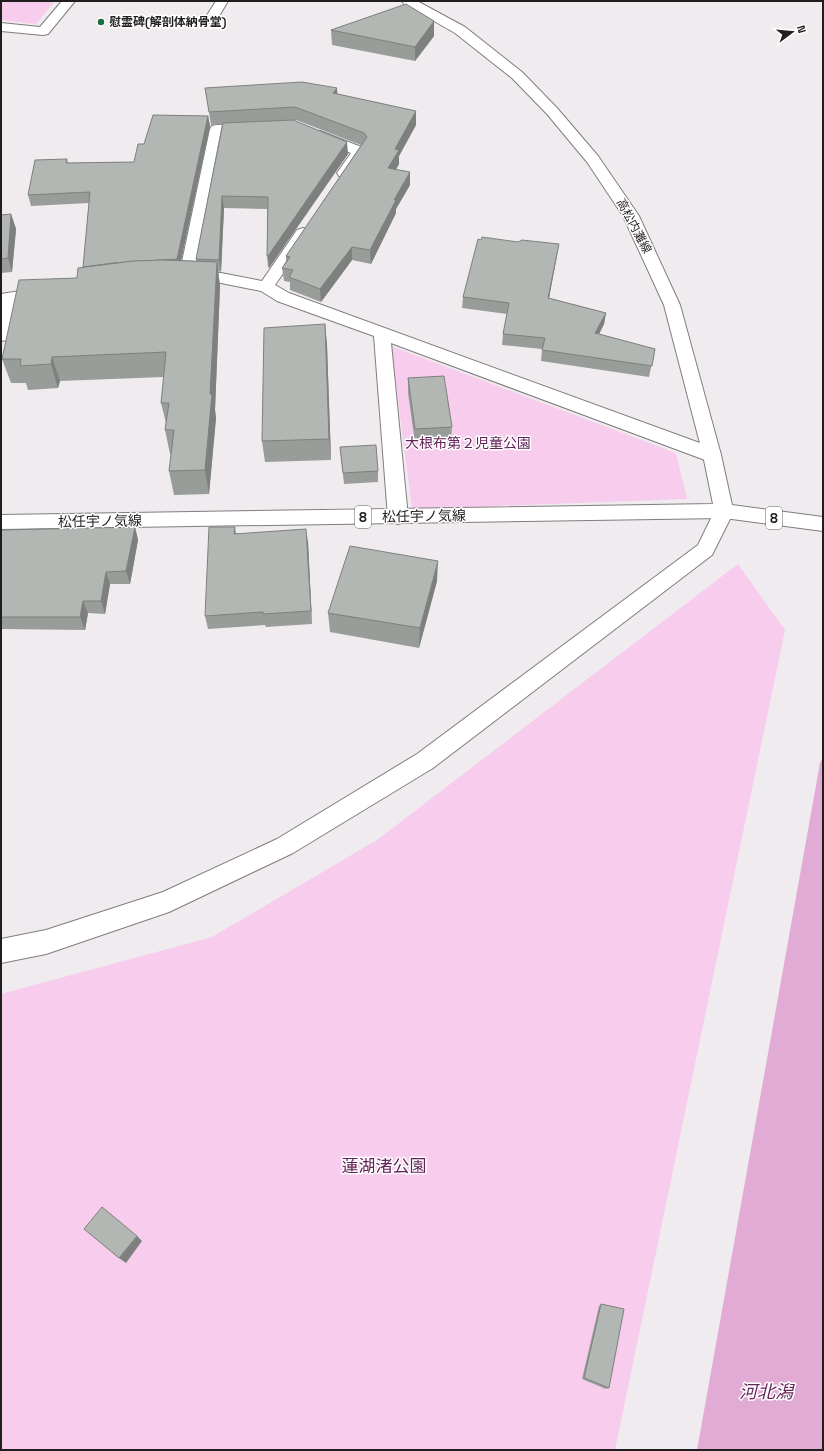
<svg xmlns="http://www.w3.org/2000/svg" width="824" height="1451" viewBox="0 0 824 1451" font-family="'Space Grotesk','Noto Sans JP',sans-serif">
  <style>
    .green { fill: #f7cced }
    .water { fill: #e1abd5 }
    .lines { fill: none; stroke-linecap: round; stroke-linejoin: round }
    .minor-casing { stroke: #807c7f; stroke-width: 2 }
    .major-casing { stroke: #807c7f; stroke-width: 2 }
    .minor { fill: #fff; fill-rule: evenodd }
    .major { fill: #fff; fill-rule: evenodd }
    .wall { fill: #999d9a }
    .shaded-wall { fill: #7d807d }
    .building { fill: #b2b7b3; stroke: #7d807d }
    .poi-dot { fill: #196f42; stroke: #fff; stroke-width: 1.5 }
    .labels { text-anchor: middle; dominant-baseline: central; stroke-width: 3; stroke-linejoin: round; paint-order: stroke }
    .far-poi-label { font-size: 12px; font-weight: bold; fill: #201e1f; stroke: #fff; text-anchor: start }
    .far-street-label { font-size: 12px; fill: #201e1f; stroke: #fff }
    .shield { fill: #fff; stroke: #636262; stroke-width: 1 }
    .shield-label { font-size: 13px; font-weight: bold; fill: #201e1f }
    .park-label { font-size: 14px; fill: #612257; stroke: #fff }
    .street-label { font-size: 14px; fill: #201e1f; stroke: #fff }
    .near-park-label { font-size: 17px; fill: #612257; stroke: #fff }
    .near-water-label { font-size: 18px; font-style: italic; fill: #65265a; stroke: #fff }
  </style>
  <rect width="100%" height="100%" fill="#f0ebef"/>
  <g class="green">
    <polygon points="1,1 55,1 36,24 1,20"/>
    <polygon points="391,346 676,453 687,499 412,509"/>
    <polygon points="738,564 785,630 615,1450 1,1450 1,994 212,937 377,840"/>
  </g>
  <polygon class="water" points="823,757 823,1450 697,1450 820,763"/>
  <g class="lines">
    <g class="minor-casing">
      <g id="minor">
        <polygon points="62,1 75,1 48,34 43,35 1,31 1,23 40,27"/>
        <polygon points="216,1 228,1 215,23 205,23 204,20"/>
        <polygon points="251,124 256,125 258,128 256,131 223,133 196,271 221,273 262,281 297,230 303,228 309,230 311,233 275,285 289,293 719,450 721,455 719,460 712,461 705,460 391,343 408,517 405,522 398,524 391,522 388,517 374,336 277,301 261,291 221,283 181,279 179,276 210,129 212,126 217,125"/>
        <polygon points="320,131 364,148 366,151 349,176 344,177 339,176 337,173 351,153 315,138 313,135 315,132"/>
        <polygon points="46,287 52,288 54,292 52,296 18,301 9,336 7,340 1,341 1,294"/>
        <polygon points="724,504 731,506 734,511 712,555 433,768 293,853 169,912 46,954 1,963 1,939 46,930 163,892 277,839 417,754 698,545 717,506"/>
      </g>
    </g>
    <g class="major-casing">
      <polygon id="major" points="402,1 417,1 465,27 522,72 557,108 598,156 639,216 680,305 721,455 732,505 823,517 823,531 724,518 1,529 1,515 713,504 703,455 664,305 623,216 587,162 547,114 512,78 455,33 404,4"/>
    </g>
    <use href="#minor" class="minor"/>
    <use href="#major" class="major"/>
  </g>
  <g class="wall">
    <polygon points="331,30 434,36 415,61 332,45"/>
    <polygon points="205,88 337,94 416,111 416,125 399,156 399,164 396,169 410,185 396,209 396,213 371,264 352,260 321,302 290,290 290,282 284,281 282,268 286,261 286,256 361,145 296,120 294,121 348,154 269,268 268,267 267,256 267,209 224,208 221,272 218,271 220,286 215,410 216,418 209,494 174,495 169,471 171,454 170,454 165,430 166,423 161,403 164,377 60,381 58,388 28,390 26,383 11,383 2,359 77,278 83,267 89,203 31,206 28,195 67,159 68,163 134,162 144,144 208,116 210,126 181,260 196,261 196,259 222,124 211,125"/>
    <polygon points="11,214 16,229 12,272 1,273 1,215"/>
    <polygon points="557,255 549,298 606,313 604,324 599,334 655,349 649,377 541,361 542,349 502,345 503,334 507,314 462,308 463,297"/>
    <polygon points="325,324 327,345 331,460 265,462 262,441"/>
    <polygon points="408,378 452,427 451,441 415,443 408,393"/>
    <polygon points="340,447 378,471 378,482 344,484"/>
    <polygon points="135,527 138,540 130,584 110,584 105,614 88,613 85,630 1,629 1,530"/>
    <polygon points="235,527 236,533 308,542 312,624 266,627 265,625 208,629 205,616"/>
    <polygon points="437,581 419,648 330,632 328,613"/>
    <polygon points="601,1304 609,1388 606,1389 582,1379 599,1306"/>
  </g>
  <g class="shaded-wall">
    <polygon points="434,21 434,36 415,61 415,47"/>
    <polygon points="337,88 338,101 333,93"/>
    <polygon points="416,111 416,125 399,156 399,164 389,182 388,168 395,149"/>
    <polygon points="208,116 210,126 179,270 177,259"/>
    <polygon points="347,142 348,154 269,268 268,256"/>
    <polygon points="410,172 410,185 396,209 396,213 371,264 370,250 394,200"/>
    <polygon points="222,196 224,208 221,272 219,260"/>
    <polygon points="11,214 16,229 12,272 8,258"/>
    <polygon points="559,244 557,255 547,309 548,298"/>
    <polygon points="352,247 352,260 321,302 320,289"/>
    <polygon points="217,262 220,286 215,410 216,418 209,494 205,470"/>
    <polygon points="606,313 604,324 594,344 595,333"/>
    <polygon points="325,324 327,345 331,460 329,439"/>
    <polygon points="52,357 60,381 58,388 51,364"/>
    <polygon points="135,527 138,540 130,584 126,571"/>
    <polygon points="306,529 308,542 312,624 311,611"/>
    <polygon points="438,561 437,581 419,648 420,628"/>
    <polygon points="106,572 110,584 105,614 101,601"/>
    <polygon points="83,601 88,613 85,630 80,617"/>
    <polygon points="137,1236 142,1241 126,1263 119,1258"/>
  </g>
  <g class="building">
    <polygon points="406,4 434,21 415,47 331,30"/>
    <polygon points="302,82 337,88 333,93 416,111 395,149 399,150 388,168 410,172 394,200 396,200 370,250 352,247 320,289 289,277 293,270 282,268 290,257 286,256 367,137 364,133 295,107 209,112 205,88"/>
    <polygon points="153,115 208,116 177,259 113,263 83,267 90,192 28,195 35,160 67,159 66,163 134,162 138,144 144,144"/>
    <polygon points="293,120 347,142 268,256 267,256 268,197 222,196 219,260 196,259 223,123"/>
    <polygon points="11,214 8,258 1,259 1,215"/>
    <polygon points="482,237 518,242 522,240 559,244 548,298 606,313 595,333 655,349 652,366 542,350 545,338 503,334 509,303 463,297 478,239 481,240"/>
    <polygon points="163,260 217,262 210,394 212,394 205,470 169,471 174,430 165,430 169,403 161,403 166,352 52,357 51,364 20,366 21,359 2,359 19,280 77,278 78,268 133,261"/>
    <polygon points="325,324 329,439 262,441 264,328"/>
    <polygon points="444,376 452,427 415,429 408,378"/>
    <polygon points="376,445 378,471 343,473 340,447"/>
    <polygon points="135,527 126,571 106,572 101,601 83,601 80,617 1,617 1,530"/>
    <polygon points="209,527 235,527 234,534 306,529 311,611 263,614 263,612 205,616"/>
    <polygon points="350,546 438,561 420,628 328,613"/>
    <polygon points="102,1207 137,1236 119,1258 84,1229"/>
    <polygon points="601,1304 624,1309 609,1388 584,1378"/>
  </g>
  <circle class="poi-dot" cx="101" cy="22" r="4"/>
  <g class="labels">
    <g class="far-poi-label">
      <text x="109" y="22">慰霊碑(解剖体納骨堂)</text>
    </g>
    <g class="far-street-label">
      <text transform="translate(634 226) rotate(62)">高松内灘線</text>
    </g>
    <g class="shield">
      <rect x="355" y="506" width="16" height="22" rx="3"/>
      <rect x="766" y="507" width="16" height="22" rx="3"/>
    </g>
    <g class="shield-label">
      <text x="363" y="517">8</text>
      <text x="774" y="518">8</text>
    </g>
    <g class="park-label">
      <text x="468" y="443">大根布第２児童公園</text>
    </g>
    <g class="street-label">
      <text transform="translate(424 516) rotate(-1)">松任宇ノ気線</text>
      <text transform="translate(100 521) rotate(-1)">松任宇ノ気線</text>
    </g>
    <g class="near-park-label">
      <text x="384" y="1166">蓮湖渚公園</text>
    </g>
    <g class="near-water-label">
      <text x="766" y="1391">河北潟</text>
    </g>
  </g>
  <rect width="824" height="1451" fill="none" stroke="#201e1f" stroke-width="4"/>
  <g transform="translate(792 32) rotate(74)" stroke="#ffffff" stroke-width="3" paint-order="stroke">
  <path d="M0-3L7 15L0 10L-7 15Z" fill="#201e1f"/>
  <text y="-6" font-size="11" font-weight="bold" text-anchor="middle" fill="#201e1f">N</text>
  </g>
</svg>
